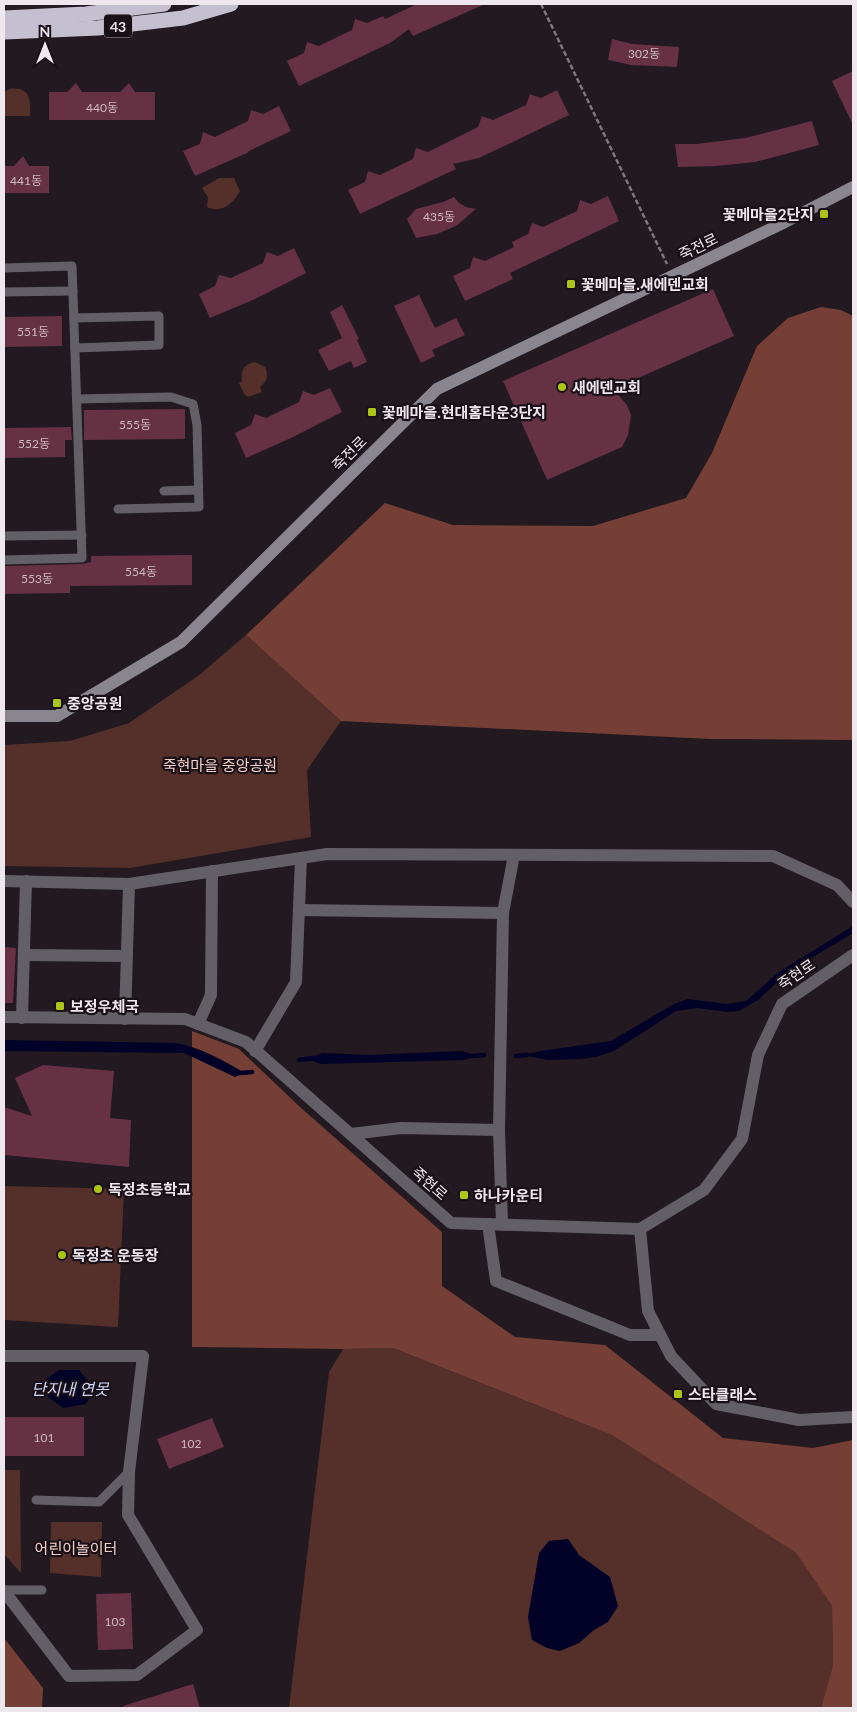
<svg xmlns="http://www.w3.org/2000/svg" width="857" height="1712" viewBox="0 0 857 1712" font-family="Lato,'Noto Sans KR',sans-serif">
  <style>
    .green { fill: #55302a }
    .forest { fill: #763f36 }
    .water { fill: #020127 }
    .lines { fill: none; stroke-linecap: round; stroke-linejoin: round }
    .stream { stroke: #020127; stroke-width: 4.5 }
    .building { fill: #663143 }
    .path { stroke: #80787f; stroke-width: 2.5; stroke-dasharray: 5 2.5; stroke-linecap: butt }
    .lane { stroke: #626066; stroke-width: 9 }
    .street { stroke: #626066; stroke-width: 12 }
    .secondary { stroke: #8a8690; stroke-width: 12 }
    .highway { stroke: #c5c0cf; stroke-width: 15 }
    .poi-dot { fill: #abc614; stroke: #191018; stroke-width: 2 }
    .labels { text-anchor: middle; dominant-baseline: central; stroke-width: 4.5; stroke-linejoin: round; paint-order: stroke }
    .number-label { font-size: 12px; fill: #ccbac2 }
    .shield { fill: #191018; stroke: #aea6ad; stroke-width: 1 }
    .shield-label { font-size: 14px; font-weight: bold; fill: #eee7ed }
    .poi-label { font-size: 15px; font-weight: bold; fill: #eee7ed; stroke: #191018; text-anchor: start }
    .street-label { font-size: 15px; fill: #eee7ed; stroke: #191018 }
    .park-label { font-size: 15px; fill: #f5cfc8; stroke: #191018 }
    .water-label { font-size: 16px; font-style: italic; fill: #cdd7f6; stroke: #191018 }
  </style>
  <rect width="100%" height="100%" fill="#221921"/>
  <g class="green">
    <path d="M9 89C30 86 31 100 30 116H4V92Z"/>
    <path d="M219 178H234L240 191C233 203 222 214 207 207L208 197 202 188Z"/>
    <path d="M255 362 265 367C269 376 267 381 260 387L262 392 248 397 244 394 239 383 242 381C241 370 244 364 255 362Z"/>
    <polygon points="246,635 341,721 307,770 311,837 130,868 4,866 4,745 70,741 129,723 198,676"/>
    <polygon points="4,1186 124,1189 118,1327 4,1320"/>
    <polygon points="393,1348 612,1435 796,1553 832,1606 833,1665 821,1708 289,1708 329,1372 343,1349"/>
    <polygon points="4,1470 20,1470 21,1573 4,1554"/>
    <polygon points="51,1522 102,1522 101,1577 50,1573"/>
  </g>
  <g class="forest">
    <polygon points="821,307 841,310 853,316 853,740 711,739 341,721 246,635 385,503 453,525 593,526 686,498 712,453 757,346 788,318"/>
    <polygon points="192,1031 239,1049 300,1107 442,1232 442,1286 515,1337 605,1345 723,1438 813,1448 853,1440 853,1708 821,1708 833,1665 832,1606 796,1553 612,1435 393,1348 343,1349 192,1347"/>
    <polygon points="4,1638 43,1688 42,1708 4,1708"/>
  </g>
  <g class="water">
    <polygon points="853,926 853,933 788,972 758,1000 739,1011 728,1012 697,1008 676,1011 614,1051 596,1057 580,1059 548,1060 523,1055 541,1051 611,1041 674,1004 688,999 727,1004 746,1001 779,972"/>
    <path d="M4 1040 176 1043C200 1047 224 1061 245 1073L235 1077 184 1053 4 1051Z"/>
    <polygon points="462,1051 477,1056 464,1060 321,1064 307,1059 322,1053 369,1055"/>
    <polygon points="59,1370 79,1370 94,1389 86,1404 63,1408 47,1396 45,1380"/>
    <polygon points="568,1539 579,1555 610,1577 618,1606 608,1622 594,1630 579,1643 560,1651 547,1648 532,1640 528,1617 539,1553 549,1541"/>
  </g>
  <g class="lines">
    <g class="stream">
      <polyline points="473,1056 484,1055"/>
      <polyline points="516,1056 527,1055"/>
      <polyline points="299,1060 313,1058"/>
      <polyline points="241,1073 252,1072"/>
    </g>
  </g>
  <g class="building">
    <polygon points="417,4 485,4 413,36 409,29 390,43 299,86 287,61 304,53 307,42 319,46 352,30 355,19 367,23 383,16 385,19"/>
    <polygon points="612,39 632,44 679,47 677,67 631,65 608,60"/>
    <polygon points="853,71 853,125 832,81"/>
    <polygon points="76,83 82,92 120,92 129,83 135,92 155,92 155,120 49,120 49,92 67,92"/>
    <polygon points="557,90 569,115 479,158 453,164 456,169 360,214 348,190 365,182 368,171 380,175 413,159 416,148 428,152 478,127 482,116 493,120 526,105 530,94 541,98"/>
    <polygon points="279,106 291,131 249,151 247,153 195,176 183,151 200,144 203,132 215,137 248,121 251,110 263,114"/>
    <polygon points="812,121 819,145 755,162 716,166 678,167 675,144 696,144 745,138"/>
    <polygon points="23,156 29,166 49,166 49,193 4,193 4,166 14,166"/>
    <polygon points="608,196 619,221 510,273 513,279 465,301 453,276 470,268 473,257 485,261 514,247 512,242 528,234 532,223 543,227 577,211 580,200 591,204"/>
    <polygon points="454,197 459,203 466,207 476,209 456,226 437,234 416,238 407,219 416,209 443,202"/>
    <polygon points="294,248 306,273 255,299 210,318 199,294 215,286 219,275 231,278 263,263 267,252 278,256"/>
    <polygon points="713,289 734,336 613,389 627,405 631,415 628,435 622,447 547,480 503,381"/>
    <polygon points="419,295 435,328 456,318 465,335 432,350 435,356 421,363 394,306"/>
    <polygon points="342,305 359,339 357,340 367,362 354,368 351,361 329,371 318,350 342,338 330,312"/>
    <polygon points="62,316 62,346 4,347 4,317"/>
    <polygon points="330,388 342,412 291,438 246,458 235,433 251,425 255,414 266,418 299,402 303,391 314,395"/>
    <polygon points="185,409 185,439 84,440 84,410"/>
    <polygon points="71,427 72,440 65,440 65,457 4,458 4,428"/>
    <polygon points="192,555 192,585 70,586 70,593 4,594 4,566 82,564 91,562 91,556"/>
    <polygon points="4,947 16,948 13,1003 4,1003"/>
    <polygon points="43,1065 114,1071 110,1118 131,1120 129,1167 4,1155 4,1107 32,1116 15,1078"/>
    <rect x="4" y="1417" width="80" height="39"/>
    <polygon points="212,1418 224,1447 169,1469 157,1439"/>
    <polygon points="131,1593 133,1649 98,1650 96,1594"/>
    <polygon points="193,1684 200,1708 124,1708 123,1706"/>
  </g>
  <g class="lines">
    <polyline class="path" points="541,4 667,264"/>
    <g class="lane">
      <polyline points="4,268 72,266 82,558 4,560"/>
      <polyline points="4,292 73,291"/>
      <polyline points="74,318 159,316 159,345 75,348"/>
      <polyline points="77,399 171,397 193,404 197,425 199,507 118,509"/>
      <polyline points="164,491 198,490"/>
      <polyline points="4,536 82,535"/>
      <polyline points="36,1500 99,1502 129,1472"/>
      <polyline points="4,1590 42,1590"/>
    </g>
    <g class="street">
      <polyline points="4,881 129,884 327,854 773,856 837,885 853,902"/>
      <polyline points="299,910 503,913"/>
      <polyline points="24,955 127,956"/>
      <polyline points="4,1017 185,1019 246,1042 451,1223 640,1229 704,1190 742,1139 758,1055 782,1004 853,955"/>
      <polyline points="22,1018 26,881"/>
      <polyline points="125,1019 129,884"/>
      <polyline points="198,1024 211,995 212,871"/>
      <polyline points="255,1051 296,982 301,858"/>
      <polyline points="351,1134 401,1128 499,1130"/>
      <polyline points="488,1224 496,1281 630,1335 660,1335"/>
      <polyline points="502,1224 499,1130 503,913 514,855"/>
      <polyline points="640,1229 648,1311 671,1356 716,1404 799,1420 853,1417"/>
      <polyline points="4,1356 143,1356 129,1472 128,1515 197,1630 137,1675 69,1676 4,1591"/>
    </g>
    <polyline class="secondary" points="4,716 57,716 181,642 437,389 785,222 853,187"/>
    <g class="highway">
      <polyline points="4,18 86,14 164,4"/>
      <polyline points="4,32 98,28 183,18 231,4"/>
    </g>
  </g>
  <g class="poi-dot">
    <rect x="819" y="209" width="10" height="10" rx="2.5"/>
    <rect x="566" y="279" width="10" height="10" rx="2.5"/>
    <circle cx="562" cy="387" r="5"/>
    <rect x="367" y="407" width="10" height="10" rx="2.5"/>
    <rect x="52" y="698" width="10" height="10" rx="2.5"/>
    <rect x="55" y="1001" width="10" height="10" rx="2.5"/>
    <circle cx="98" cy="1189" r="5"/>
    <rect x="459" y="1190" width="10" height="10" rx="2.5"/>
    <circle cx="62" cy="1255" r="5"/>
    <rect x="673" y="1389" width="10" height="10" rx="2.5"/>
  </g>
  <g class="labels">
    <g class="number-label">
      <text x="644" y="53">302동</text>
      <text x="102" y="107">440동</text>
      <text x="26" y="180">441동</text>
      <text x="439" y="216">435동</text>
      <text x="33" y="331">551동</text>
      <text x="135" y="424">555동</text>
      <text x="34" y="443">552동</text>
      <text x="141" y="571">554동</text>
      <text x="37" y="578">553동</text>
      <text x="44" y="1437">101</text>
      <text x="191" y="1443">102</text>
      <text x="115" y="1621">103</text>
    </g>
    <rect class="shield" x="104" y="14.5" width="28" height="23" rx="4"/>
    <g class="shield-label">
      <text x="118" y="26">43</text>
    </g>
    <g class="poi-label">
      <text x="814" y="214" text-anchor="end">꽃메마을2단지</text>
      <text x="581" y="284">꽃메마을.새에덴교회</text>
      <text x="572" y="387">새에덴교회</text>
      <text x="382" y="412">꽃메마을.현대홈타운3단지</text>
      <text x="67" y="703">중앙공원</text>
      <text x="70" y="1006">보정우체국</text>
      <text x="108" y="1189">독정초등학교</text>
      <text x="474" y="1195">하나카운티</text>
      <text x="72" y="1255">독정초 운동장</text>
      <text x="688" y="1394">스타클래스</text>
    </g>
    <g class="street-label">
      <text transform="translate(698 246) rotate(-26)">죽전로</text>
      <text transform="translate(349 453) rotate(-45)">죽전로</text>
      <text transform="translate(796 974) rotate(-34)">죽현로</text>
      <text transform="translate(430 1183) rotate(41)">죽현로</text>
    </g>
    <g class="park-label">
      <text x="220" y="765">죽현마을 중앙공원</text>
      <text x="76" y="1548">어린이놀이터</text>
    </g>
    <g class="water-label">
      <text x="70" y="1388">단지내 연못</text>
    </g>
  </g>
  <rect width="857" height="1712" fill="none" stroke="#eee7ed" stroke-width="10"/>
  <g transform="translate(45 45)" stroke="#191018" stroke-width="4" paint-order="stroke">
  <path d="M0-4L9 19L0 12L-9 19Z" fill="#eee7ed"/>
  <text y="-8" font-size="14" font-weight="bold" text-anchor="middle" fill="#eee7ed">N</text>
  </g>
</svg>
